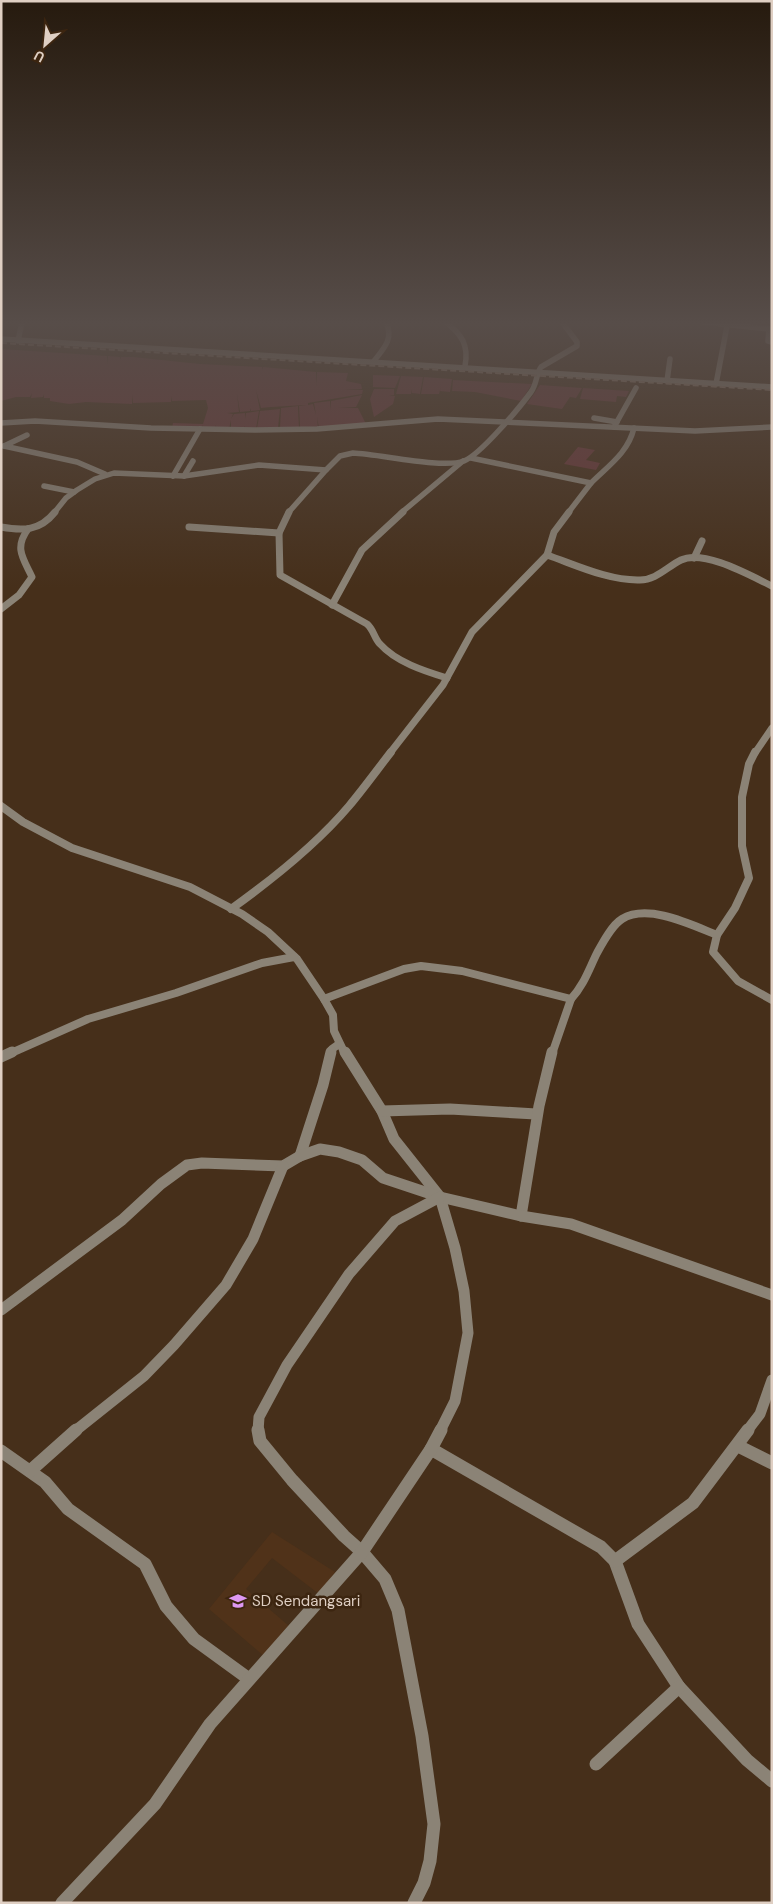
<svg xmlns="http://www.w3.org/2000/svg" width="773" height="1904" viewBox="0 0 773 1904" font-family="'DM Sans',sans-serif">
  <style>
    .built { fill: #503219 }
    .green { fill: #683636 }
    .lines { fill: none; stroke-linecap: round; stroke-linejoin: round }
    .minor-far4 { stroke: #8b8376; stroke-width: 5.5 }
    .minor-far3 { stroke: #8b8376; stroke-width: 7 }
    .minor-far2 { stroke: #8b8376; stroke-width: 8 }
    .minor-far1 { stroke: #8b8376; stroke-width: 11 }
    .minor { stroke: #8b8376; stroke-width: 13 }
    .rail { stroke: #8b7766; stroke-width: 2; stroke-dasharray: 6 3; stroke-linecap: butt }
    .labels { text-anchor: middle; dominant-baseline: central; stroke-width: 5; stroke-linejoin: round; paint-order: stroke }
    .near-poi-label { font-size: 15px; fill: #dfcfc3; stroke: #3c2510; text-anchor: start }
  </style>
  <rect width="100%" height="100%" fill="#462f1a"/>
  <polygon class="built" points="272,1532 335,1572 319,1594 272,1558 246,1589 289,1626 265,1657 209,1609"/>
  <g class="green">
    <polygon points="1,349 107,356 107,365 108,356 120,357 121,360 121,357 133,357 200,364 262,367 263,370 263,367 316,372 317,386 317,372 348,373 346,381 361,384 362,389 343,389 363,390 362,394 308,403 308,405 313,404 316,415 314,403 330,401 331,410 331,401 362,395 356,407 338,408 358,408 366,424 319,428 317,417 318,428 300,428 299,406 306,405 271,407 270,401 271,407 261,408 256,390 260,410 251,411 250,408 250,411 240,412 237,394 239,412 227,413 233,414 231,419 234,414 245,413 245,419 246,413 259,411 256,429 245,428 244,426 244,429 231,429 231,420 229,429 216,428 216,425 215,428 202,428 203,425 201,428 172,428 173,423 203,424 208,408 206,400 172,401 171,396 171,402 133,403 132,395 132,404 86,402 69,404 50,401 50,398 44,398 44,394 43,397 31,398 32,393 30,397 16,397 1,401"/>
    <polygon points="373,375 400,376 395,388 373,387"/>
    <polygon points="401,376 423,377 420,394 412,393 412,389 411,394 396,394"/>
    <polygon points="424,377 452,379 450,392 440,391 441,386 439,394 421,394"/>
    <polygon points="453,380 532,384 521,401 475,392 452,391"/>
    <polygon points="540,385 582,388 576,398 570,397 562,409 527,404"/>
    <polygon points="583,388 629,391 626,397 617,396 616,402 580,399"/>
    <polygon points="374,389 394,389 394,395 389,395 395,396 393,404 374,417 370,399"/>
    <polygon points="298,406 299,428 280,428 281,408"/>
    <polygon points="280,409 278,428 257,428 260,411"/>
    <polygon points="578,447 595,450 586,460 600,463 596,470 564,464"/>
  </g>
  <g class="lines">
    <g class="minor-far4">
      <path d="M446 322C462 335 469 345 465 366"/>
      <polyline points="703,322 769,329 768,341 772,342"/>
      <polyline points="1,339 772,387"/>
      <polyline points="18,341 22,322"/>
      <path d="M374 361C384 348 394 339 386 322"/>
      <polyline points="667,381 670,359"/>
      <polyline points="716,384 727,326"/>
      <polyline points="594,418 617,422"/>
      <polyline points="1,423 35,421 151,428 255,430 317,429 438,419 695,431 772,427"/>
      <polyline points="614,427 636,388"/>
      <polyline points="4,446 77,462 105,474"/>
      <polyline points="4,446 27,435"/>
      <polyline points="471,458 591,483 568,513"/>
      <polyline points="173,476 200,429"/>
      <polyline points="184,476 193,461"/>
      <path d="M591 483C608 466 628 453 634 428"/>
      <polyline points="44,486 74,492"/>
      <path d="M54 513 66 498 77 490 95 479 114 473 184 476 259 465 326 470 340 456 353 453C380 454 442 469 464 461 481 454 520 407 531 392 537 384 536 374 541 367L577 346V342L562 322"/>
      <polyline points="288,513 326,470"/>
      <polyline points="401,513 463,461"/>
    </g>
    <g class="minor-far3">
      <path d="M289 512 279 533 280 575 367 624C374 630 374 638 380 644 396 662 424 671 447 678"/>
      <path d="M1 527C23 531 40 531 55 512"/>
      <polyline points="189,527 279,533"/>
      <path d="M547 555C576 565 609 581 640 580 656 580 667 567 681 560 704 549 751 576 772 586"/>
      <polyline points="694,558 702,541"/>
      <polyline points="332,605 362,550 403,512"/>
      <path d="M1 609 19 595 32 577C23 558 14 548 28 529"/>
      <polyline points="390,753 443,685 472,632 547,555 554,532 569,512"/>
      <polyline points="755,753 772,728"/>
    </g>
    <g class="minor-far2">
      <polyline points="755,752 749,764 742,797 742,846 749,878 735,908 717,935 713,952 738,981 772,1000"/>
      <polyline points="1,806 23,822 72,848 190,887 242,914 268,932 297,959 324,999 333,1015 334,1031 345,1054"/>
      <path d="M231 909C273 879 315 846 349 806 364 788 377 770 391 752"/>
      <path d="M324 999 404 969 421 966 462 971 571 999C584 985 589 969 597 953 603 942 612 925 622 919 648 903 692 925 717 935"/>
      <polyline points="9,1054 88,1019 176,993 262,963 294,957"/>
      <polyline points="330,1054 332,1049 339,1044"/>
      <polyline points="552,1054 571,999"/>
    </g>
    <g class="minor-far1">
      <polyline points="345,1052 382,1111 394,1139 440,1197 455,1248 464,1291 468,1333 455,1401 440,1431"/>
      <polyline points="1,1057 12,1052"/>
      <polyline points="382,1111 450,1109 536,1114"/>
      <polyline points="300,1156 323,1085 331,1052"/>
      <polyline points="521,1216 539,1106 552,1052"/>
      <polyline points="1,1310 122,1220 161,1184 187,1165 202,1163 283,1166 300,1156 320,1149 339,1152 362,1160 383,1178 440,1197 521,1216 571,1224 772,1295"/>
      <polyline points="75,1431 144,1376 174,1345 226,1285 253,1239 283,1166"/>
      <polyline points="258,1431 259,1417 287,1365 349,1274 395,1221 440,1197"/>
      <polyline points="747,1431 760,1414 772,1380"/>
    </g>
    <g class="minor">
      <polyline points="258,1430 260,1441 292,1480 344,1536 362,1552 385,1579 398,1610 422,1736 434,1824 430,1861 424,1883 414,1903"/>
      <polyline points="738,1446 772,1463"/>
      <polyline points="431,1449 601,1547 615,1561 638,1624 679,1687 747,1760 772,1781"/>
      <polyline points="1,1451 45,1482 68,1509 145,1564 166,1606 194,1639 249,1679"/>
      <polyline points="30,1471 76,1430"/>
      <polyline points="615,1561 693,1503 748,1430"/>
      <polyline points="596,1764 679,1687"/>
      <polyline points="62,1903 155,1804 210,1724 362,1552 431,1449 441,1430"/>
    </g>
    <polyline class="rail" points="1,343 772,390"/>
  </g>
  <linearGradient id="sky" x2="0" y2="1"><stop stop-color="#261a0e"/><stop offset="0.55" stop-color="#574d49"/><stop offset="1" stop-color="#574d49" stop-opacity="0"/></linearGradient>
  <rect width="773" height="588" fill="url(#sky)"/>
  <defs>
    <g id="school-bare" transform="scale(1.35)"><path d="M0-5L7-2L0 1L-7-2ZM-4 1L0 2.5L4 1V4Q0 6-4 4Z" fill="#de98f2" stroke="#3c2510" stroke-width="2.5" paint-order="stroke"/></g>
  </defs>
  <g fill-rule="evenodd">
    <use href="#school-bare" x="238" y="1601"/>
  </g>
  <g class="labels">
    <g class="near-poi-label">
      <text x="252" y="1601">SD Sendangsari</text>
    </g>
  </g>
  <rect width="773" height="1904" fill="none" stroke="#dfcfc3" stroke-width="5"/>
  <g transform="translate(45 45) rotate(207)" stroke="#3c2510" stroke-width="4" paint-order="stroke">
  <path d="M0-4L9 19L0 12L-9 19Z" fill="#dfcfc3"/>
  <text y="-8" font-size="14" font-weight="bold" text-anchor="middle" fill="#dfcfc3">U</text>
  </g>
</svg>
